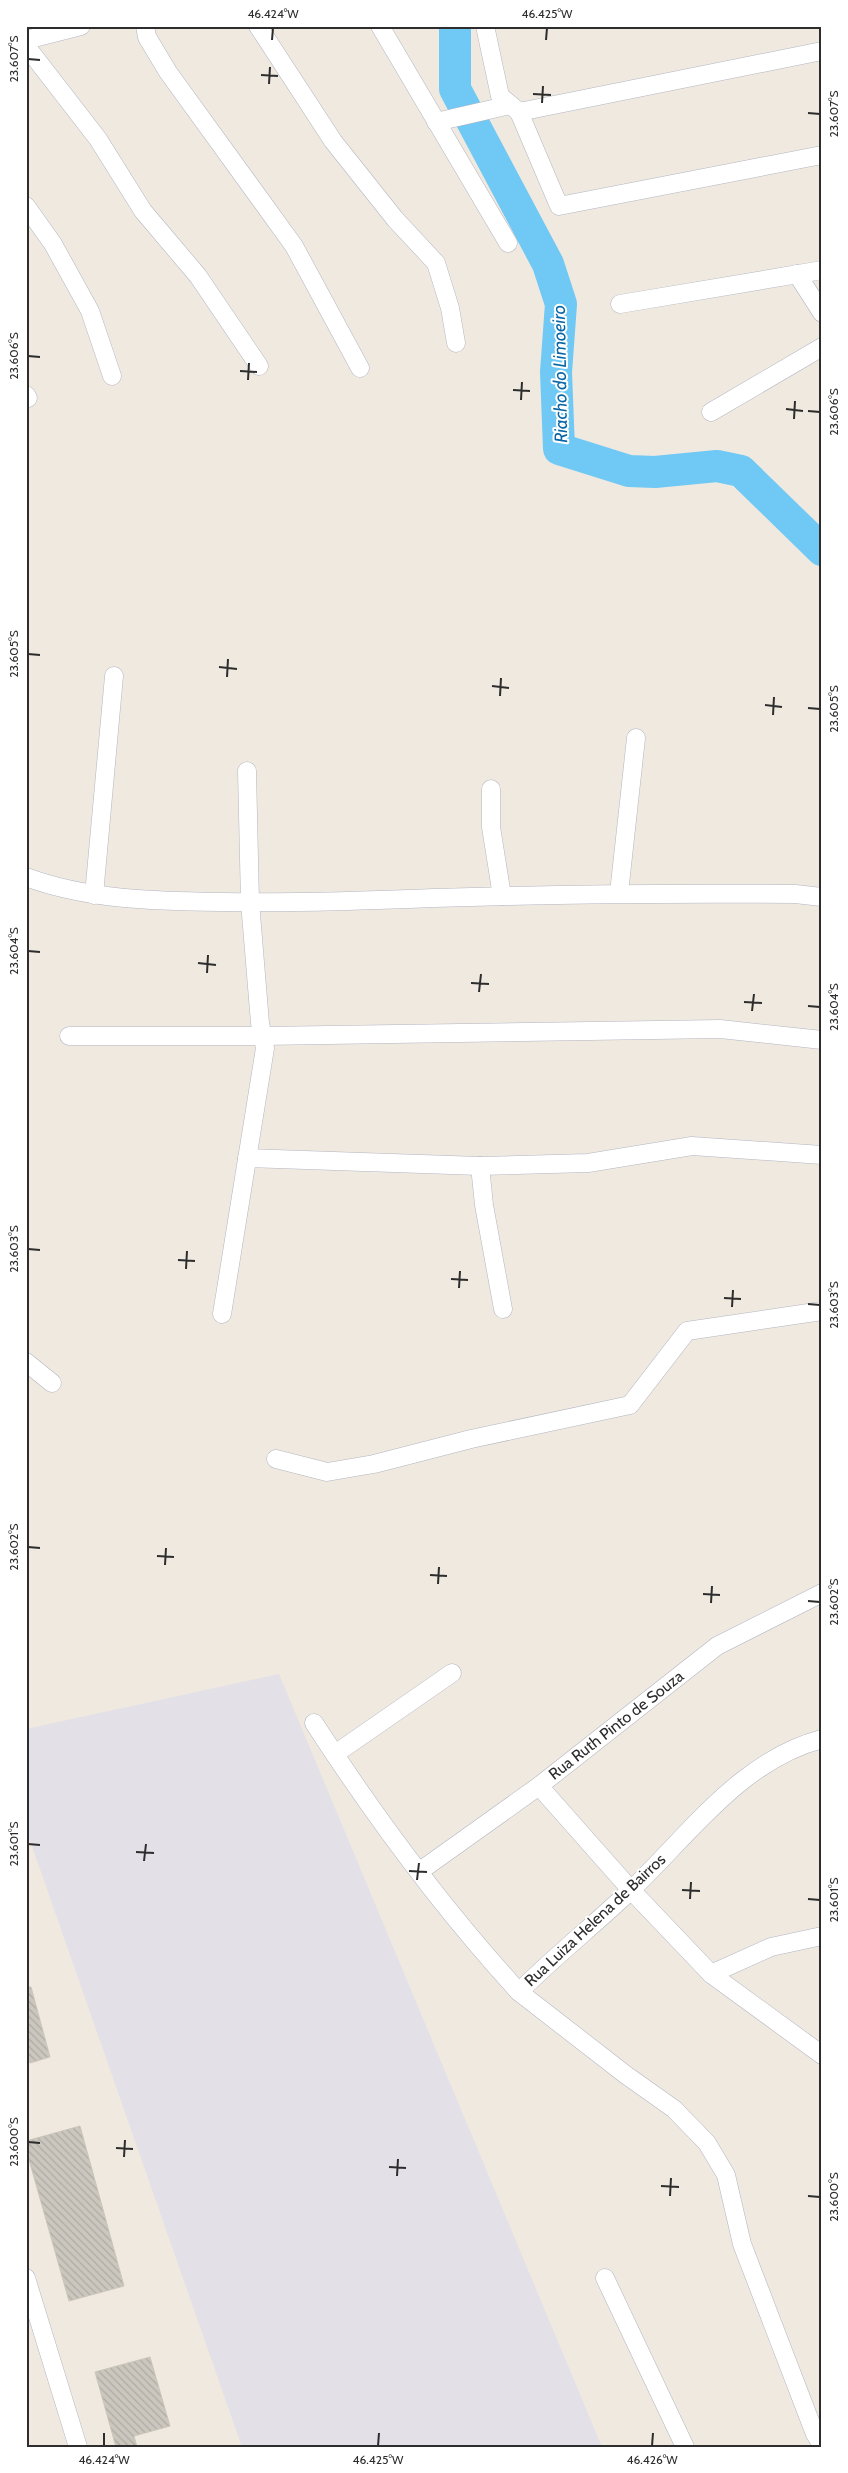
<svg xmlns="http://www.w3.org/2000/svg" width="848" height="2473" viewBox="0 0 848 2473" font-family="Cabin,sans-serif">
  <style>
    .industrial { fill: #e3e0e8 }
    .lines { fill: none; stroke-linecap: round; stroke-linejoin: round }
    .river { stroke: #70c8f4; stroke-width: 32 }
    .building { fill: url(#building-back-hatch); stroke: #cbc6b9 }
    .minor-casing { stroke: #b3b5c1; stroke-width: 19 }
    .minor { stroke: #fff; stroke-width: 18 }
    .ticks { fill: none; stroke: #2d2d2d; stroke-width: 2 }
    .labels { text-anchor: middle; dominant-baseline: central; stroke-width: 4; stroke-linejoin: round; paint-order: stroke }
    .street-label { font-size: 16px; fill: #2d2d2d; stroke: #fff }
    .water-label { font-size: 18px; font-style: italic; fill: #0866a6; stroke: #fff }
    .neatline { fill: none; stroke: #2d2d2d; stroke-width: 2 }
    .ticks-label { font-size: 12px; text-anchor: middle; fill: #2d2d2d }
  </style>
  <defs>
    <pattern id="building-back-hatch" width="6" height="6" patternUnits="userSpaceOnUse" patternTransform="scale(1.25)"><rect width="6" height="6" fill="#cbc7be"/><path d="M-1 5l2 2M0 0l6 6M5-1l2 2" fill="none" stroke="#afaba4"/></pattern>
  </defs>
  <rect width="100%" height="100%" fill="#efe9e0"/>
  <polygon class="industrial" points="279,1674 602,2447 242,2447 26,1829 26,1729"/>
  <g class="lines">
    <polyline class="river" points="455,26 455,89 548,264 561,304 556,372 559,449 629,471 655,472 717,466 741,471 822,550"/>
  </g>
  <g class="building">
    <polygon points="26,1987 31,1987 50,2057 30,2063 26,2050"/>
    <polygon points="80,2126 124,2286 69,2301 26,2149 26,2141"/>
    <polygon points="150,2357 170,2426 134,2436 137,2447 116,2447 95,2372"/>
  </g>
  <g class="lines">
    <g class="minor-casing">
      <g id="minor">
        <polyline points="145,26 147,37 168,72 294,246 360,368"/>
        <polyline points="258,26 333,141 395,219 436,263 450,308 456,343"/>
        <polyline points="380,26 508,243"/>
        <polyline points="485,26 500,96 519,112"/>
        <polyline points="26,40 81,26"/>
        <polyline points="26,46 98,139 143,211 198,276 259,366"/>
        <polyline points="822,51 519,112 559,206 822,155"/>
        <polyline points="436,122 510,105"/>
        <polyline points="26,206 53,244 90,311 112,376"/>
        <polyline points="797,274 822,313"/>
        <polyline points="620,304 822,270"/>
        <polyline points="26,395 28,398"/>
        <polyline points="711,412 822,347"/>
        <polyline points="491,789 491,827 502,896"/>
        <path d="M26 877C88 900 156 901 221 902 292 903 363 901 434 898 555 894 674 893 795 894L822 897"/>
        <polyline points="619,893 636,738"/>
        <polyline points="94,895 114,676"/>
        <polyline points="69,1036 262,1036 720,1029 822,1040"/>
        <polyline points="247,1158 480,1166 588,1163 692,1146 822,1155"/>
        <polyline points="480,1166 484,1205 503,1309"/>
        <polyline points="222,1314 265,1048 260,1023 250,902 247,771"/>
        <polyline points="26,1362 52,1383"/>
        <polyline points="276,1459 327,1472 374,1464 471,1439 630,1405 687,1331 822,1311"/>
        <path d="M314 1723C375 1817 443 1909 519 1992 555 1956 594 1925 631 1890 689 1835 741 1760 822 1739"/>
        <polyline points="335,1754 452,1673"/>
        <polyline points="539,1786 631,1890 711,1974 822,2055"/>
        <polyline points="420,1871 539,1786 717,1646 822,1593"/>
        <polyline points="711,1974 771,1947 822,1936"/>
        <polyline points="519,1992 626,2075 674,2109 707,2143 726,2175 742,2244 815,2434 822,2445"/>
        <polyline points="26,2278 78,2447"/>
        <polyline points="605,2278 685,2447"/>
      </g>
    </g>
    <use href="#minor" class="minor"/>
  </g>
  <path class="ticks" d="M272 40 273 28M546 40 547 28M28 59 40 60M261 75 278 76M269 84 270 67M533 94 551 95M542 103 543 86M808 113 820 114M28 356 40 357M240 371 257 372M248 380 249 363M513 390 530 391M521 400 522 382M786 409 803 411M808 411 820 412M794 419 795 401M28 654 40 655M219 667 237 669M227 677 228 659M492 686 509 688M500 696 501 678M765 705 782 707M808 708 820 709M773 715 774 697M28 951 40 952M198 963 216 965M207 973 208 955M471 983 489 984M479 992 481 974M744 1002 762 1003M808 1006 820 1007M752 1011 754 994M28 1249 40 1250M178 1260 195 1261M186 1269 187 1251M451 1279 468 1280M459 1288 460 1271M724 1298 741 1299M808 1304 820 1305M732 1307 733 1290M28 1547 40 1548M157 1556 174 1557M165 1565 166 1548M430 1575 447 1576M438 1584 439 1567M703 1594 720 1595M808 1601 820 1602M711 1603 712 1586M28 1844 40 1845M136 1852 154 1853M144 1861 146 1844M409 1871 427 1872M417 1880 419 1863M682 1890 700 1891M690 1899 691 1882M808 1899 820 1900M28 2142 40 2143M116 2148 133 2149M124 2157 125 2140M389 2167 406 2168M397 2176 398 2159M661 2186 679 2187M670 2196 671 2178M808 2196 820 2197M104 2446V2433M378 2446 379 2433M652 2446 653 2433"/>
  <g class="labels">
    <g class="street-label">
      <text transform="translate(616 1725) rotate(-38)">Rua Ruth Pinto de Souza</text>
      <text transform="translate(595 1920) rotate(-43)">Rua Luiza Helena de Bairros</text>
    </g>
    <g class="water-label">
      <text transform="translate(560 374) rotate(-91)">Riacho do Limoeiro</text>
    </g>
  </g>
  <rect width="848" height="2473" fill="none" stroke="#ffffff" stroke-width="55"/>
  <rect x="28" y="28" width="792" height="2418" class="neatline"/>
  <g class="ticks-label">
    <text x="273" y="18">46.424°W</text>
    <text x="547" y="18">46.425°W</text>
    <text transform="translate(14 59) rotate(-90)" y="4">23.607°S</text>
    <text transform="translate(834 114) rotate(-90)" y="4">23.607°S</text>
    <text transform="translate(14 356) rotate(-90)" y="4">23.606°S</text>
    <text transform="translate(834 412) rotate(-90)" y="4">23.606°S</text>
    <text transform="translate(14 654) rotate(-90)" y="4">23.605°S</text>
    <text transform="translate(834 709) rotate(-90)" y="4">23.605°S</text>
    <text transform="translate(14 951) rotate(-90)" y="4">23.604°S</text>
    <text transform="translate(834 1007) rotate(-90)" y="4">23.604°S</text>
    <text transform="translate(14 1249) rotate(-90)" y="4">23.603°S</text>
    <text transform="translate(834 1305) rotate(-90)" y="4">23.603°S</text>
    <text transform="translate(14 1547) rotate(-90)" y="4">23.602°S</text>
    <text transform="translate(834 1602) rotate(-90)" y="4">23.602°S</text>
    <text transform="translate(14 1844) rotate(-90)" y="4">23.601°S</text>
    <text transform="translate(834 1900) rotate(-90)" y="4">23.601°S</text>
    <text transform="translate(14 2142) rotate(-90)" y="4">23.600°S</text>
    <text transform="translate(834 2197) rotate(-90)" y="4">23.600°S</text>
    <text x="104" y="2464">46.424°W</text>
    <text x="378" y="2464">46.425°W</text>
    <text x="652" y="2464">46.426°W</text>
  </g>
</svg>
